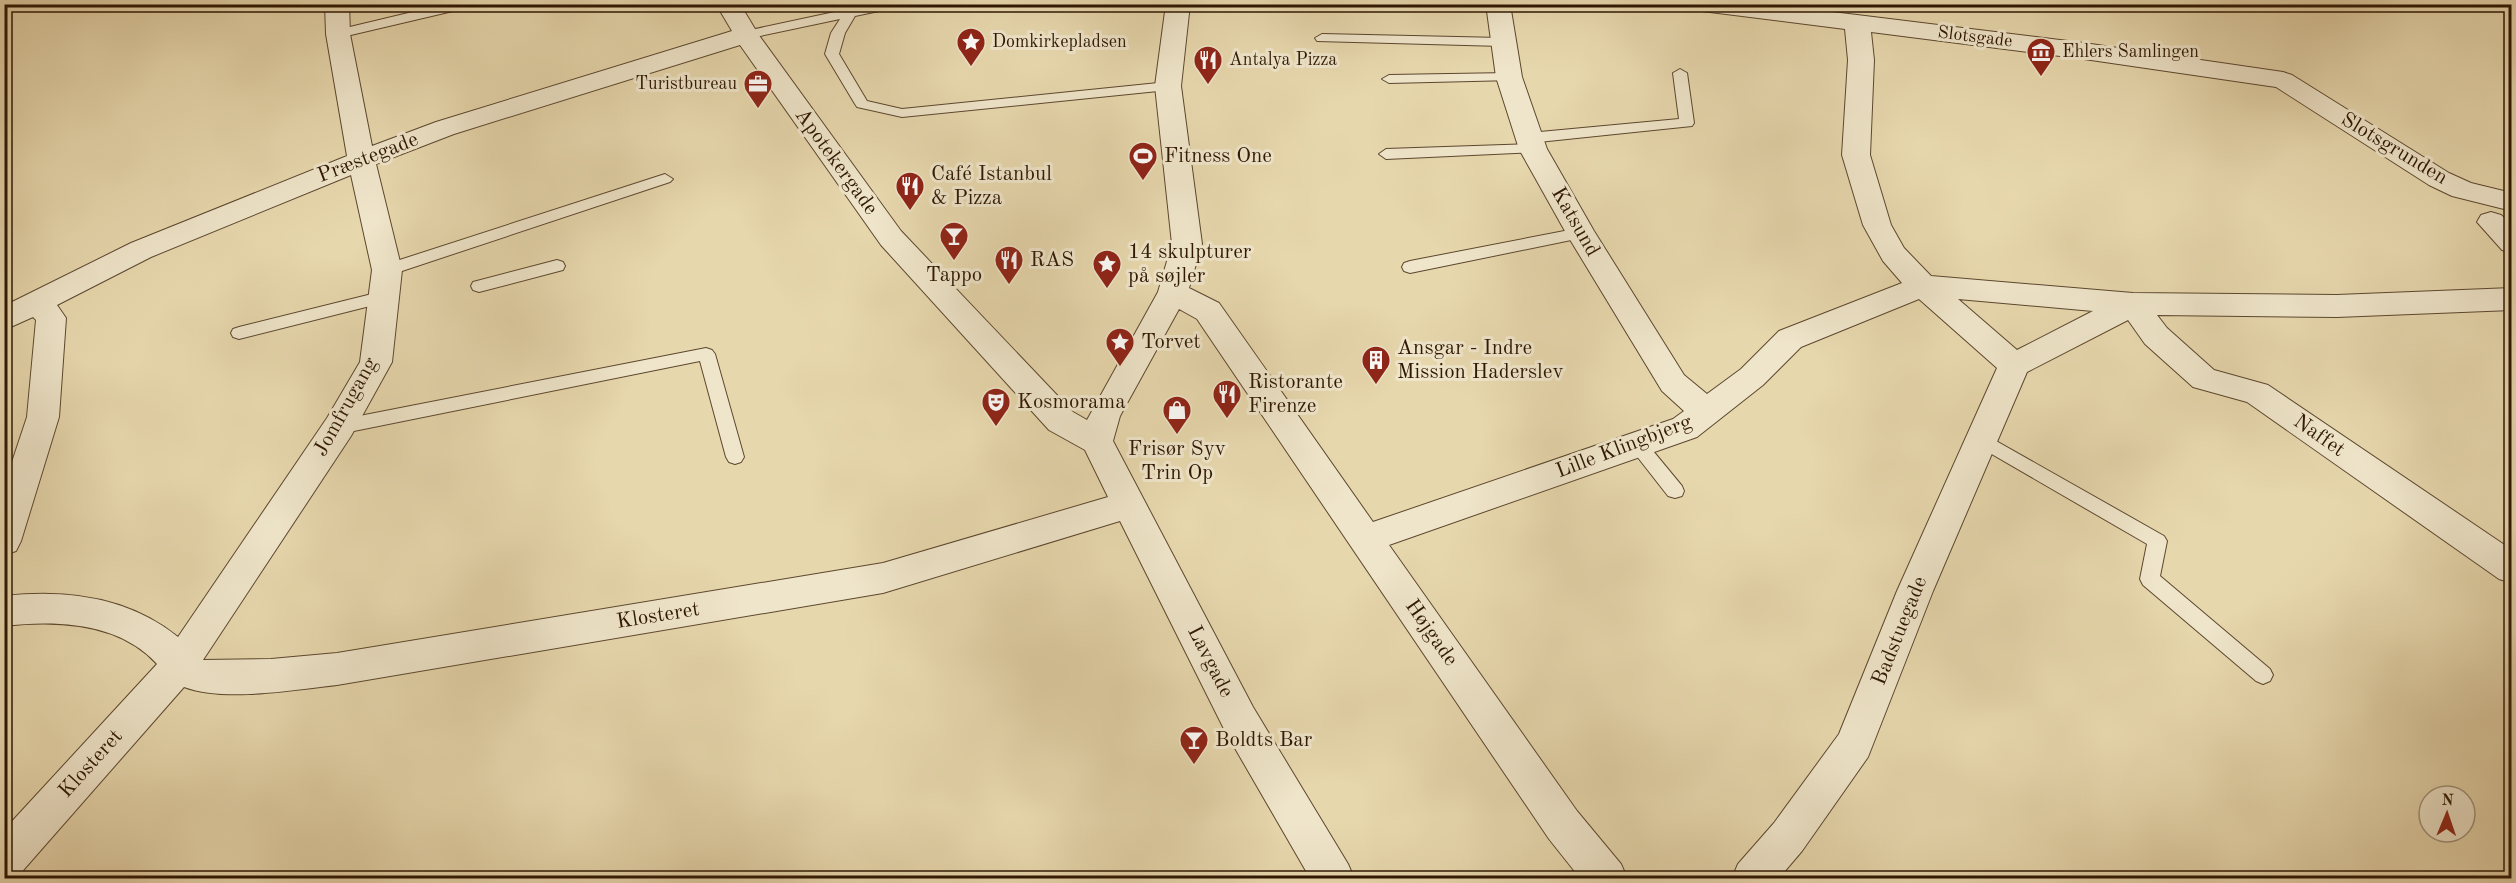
<svg xmlns="http://www.w3.org/2000/svg" width="2516" height="883" viewBox="0 0 2516 883" font-family="'Old Standard TT',serif">
  <style>
    .lines { fill: none; stroke-linecap: round; stroke-linejoin: round }
    .lane-casing { stroke: #5c472e; stroke-width: 2 }
    .street-casing { stroke: #5c472e; stroke-width: 2 }
    .lane { fill: #efe5ca; fill-rule: evenodd }
    .street { fill: #efe5ca; fill-rule: evenodd }
    .labels { text-anchor: middle; dominant-baseline: central; stroke-width: 6; stroke-linejoin: round; paint-order: stroke }
    .far-street-label { font-size: 18px; fill: #2e1703; stroke: #efe5ca }
    .far-poi-label { font-size: 18px; fill: #2e1703; stroke: #efe5ca; text-anchor: start }
    .street-label { font-size: 21px; fill: #2e1703; stroke: #efe5ca }
    .poi-label { font-size: 21px; fill: #2e1703; stroke: #efe5ca; text-anchor: start }
  </style>
  <rect width="100%" height="100%" fill="#e7d7ad"/>
  <filter id="stains"><feTurbulence type="fractalNoise" baseFrequency=".00333" numOctaves="4"/><feColorMatrix values="0 0 0 0 .2 0 0 0 0 .09 0 0 0 0 .02 0 0 0 .5 -.17"/></filter>
  <radialGradient id="worn" r=".72"><stop offset=".6" stop-color="#630" stop-opacity="0"/><stop offset="1" stop-color="#630" stop-opacity=".3"/></radialGradient>
  <g class="lines">
    <g class="lane-casing">
      <g id="lane">
        <polygon points="338,4 361,4 336,13 331,12 329,9 331,6"/>
        <polygon points="446,4 471,4 470,7 338,38 331,34 333,31"/>
        <polygon points="872,4 899,4 898,7 855,16 845,33 839,54 867,101 902,109 1168,82 1175,86 1168,90 902,117 857,107 855,104 825,54 831,33 840,19 746,39 739,35 746,31"/>
        <polygon points="1322,34 1502,38 1509,42 1502,46 1317,41 1315,38"/>
        <polygon points="1680,69 1687,73 1694,123 1692,126 1529,143 1522,138 1529,133 1679,119 1673,73"/>
        <polygon points="1509,73 1514,74 1516,77 1514,80 1389,83 1382,79 1389,75"/>
        <polygon points="1533,144 1538,146 1540,149 1538,152 1386,159 1379,154 1386,149"/>
        <polygon points="665,174 673,179 670,182 393,274 381,274 379,270 381,266"/>
        <polygon points="1580,228 1586,229 1588,233 1586,237 1410,273 1404,271 1402,267 1404,263 1410,261"/>
        <polygon points="557,260 563,262 565,266 563,270 479,292 473,290 471,286 473,282"/>
        <polygon points="384,291 390,293 392,297 390,301 239,339 233,337 231,333 233,329 239,327"/>
        <polygon points="706,348 712,350 715,354 744,457 741,462 735,464 729,462 726,457 700,361 339,434 333,432 330,427 333,422 339,420"/>
        <polygon points="1982,433 2164,536 2167,541 2160,576 2270,669 2273,675 2270,681 2263,684 2256,681 2143,585 2140,579 2147,544 1976,445 1973,440 1976,435"/>
        <polygon points="1638,438 1644,440 1682,486 1684,491 1682,496 1675,498 1668,496 1632,450 1629,445 1632,440"/>
      </g>
    </g>
    <g class="street-casing">
      <g id="street">
        <path d="M325 4H349L350 34 372 146 436 122 732 31 716 4H740L758 34 901 231 1073 412 1087 420 1158 292 1172 244 1155 86 1166 4H1190L1181 86 1202 244 1189 288 1219 303 1373 522 1673 419 1684 411 1662 391 1566 233 1519 149 1496 77 1486 4H1510L1522 77 1547 149 1594 231 1684 375 1707 394 1741 369 1779 331 1902 283 1883 261 1863 225 1842 155 1848 60 1845 29 1702 11 1693 9 1690 4H1766L1857 15 2084 43 2283 72 2292 75 2449 173 2471 183 2512 193V211L2452 196 2429 185 2276 87 2084 59 1871 32 1874 60 1870 155 1891 225 1904 248 1931 276 2133 293 2337 295 2512 288V310L2337 317 2157 315 2167 328 2214 370 2268 385 2512 550V583L2499 579 2247 402 2193 387 2145 344 2128 320 2027 372 1933 591 1868 757 1802 851 1779 878H1732L1738 864 1774 823 1839 734 1897 591 1997 368 1919 299 1801 347 1763 385 1697 437 1389 545 1577 811 1621 864 1627 878H1580L1549 839 1197 319 1179 309 1120 416 1113 441 1253 707 1348 864 1354 878H1310L1225 731 1120 521 883 593 337 685C294 690 224 702 184 687L19 875 4 878V830L157 664C119 622 56 620 4 626V596C65 589 129 597 178 637L327 418 360 362 372 270 351 175 151 257 57 305 66 318 59 417 21 541 16 551 4 555V486L27 417 36 320 33 317 4 330V306L131 243 347 156 326 34ZM740 45 881 245 1049 430 1085 450 1108 497 883 563 337 653 271 659 203 660 351 436 392 362 402 270 376 164 454 134ZM1958 299 2093 311 2017 350Z"/>
        <polygon points="2491,212 2501,215 2512,225 2512,253 2502,250 2477,222 2481,215"/>
      </g>
    </g>
    <use href="#lane" class="lane"/>
    <use href="#street" class="street"/>
  </g>
  <defs>
    <g id="sight-pin" transform="scale(1.5)"><path d="M0 17L-7.5 6A9.5 9.5 0 1 1 7.5 6Z" fill="#8f2418" stroke="#efe5ca"/><path d="M0-6L1.8-2.2L6-1.7L2.9 1.2L3.7 5.4L0 3.3L-3.7 5.4L-2.9 1.2L-6-1.7L-1.8-2.2Z" fill="#fff"/></g>
    <g id="museum-pin" transform="scale(1.5)"><path d="M0 17L-7.5 6A9.5 9.5 0 1 1 7.5 6Z" fill="#8f2418" stroke="#efe5ca"/><path d="M0-6L6-3V-2H-6V-3ZM-5-1h2V3h-2ZM-1-1h2V3h-2ZM3-1h2V3H3ZM-6 4H6V6H-6Z" fill="#fff"/></g>
    <g id="restaurant-pin" transform="scale(1.5)"><path d="M0 17L-7.5 6A9.5 9.5 0 1 1 7.5 6Z" fill="#8f2418" stroke="#efe5ca"/><path d="M-5-6h1v4h1v-4h1v4h1v-4h1v5L-1.5 .5V6h-2V.5L-5-1ZM5-6V6H3V1.5H1.5Q1.5-4 5-6Z" fill="#fff"/></g>
    <g id="office-pin" transform="scale(1.5)"><path d="M0 17L-7.5 6A9.5 9.5 0 1 1 7.5 6Z" fill="#8f2418" stroke="#efe5ca"/><path d="M-6-3h4V-5.5h4V-3h4V5H-6ZM-1-4.5V-3h2v-1.5ZM-6 0V1H6V0Z" fill="#fff"/></g>
    <g id="stadium-pin" transform="scale(1.5)"><path d="M0 17L-7.5 6A9.5 9.5 0 1 1 7.5 6Z" fill="#8f2418" stroke="#efe5ca"/><path d="M0-5a6.5 5 0 1 0 0 10a6.5 5 0 1 0 0-10ZM-3.5-1.8h7v3.6h-7Z" fill="#fff"/></g>
    <g id="bar-pin" transform="scale(1.5)"><path d="M0 17L-7.5 6A9.5 9.5 0 1 1 7.5 6Z" fill="#8f2418" stroke="#efe5ca"/><path d="M-6-5H6L.8 .8V4.5H3.5V6h-7V4.5H-.8V.8Z" fill="#fff"/></g>
    <g id="building-pin" transform="scale(1.5)"><path d="M0 17L-7.5 6A9.5 9.5 0 1 1 7.5 6Z" fill="#8f2418" stroke="#efe5ca"/><path d="M-4-6H4V6H1V3H-1V6H-4ZM-2.5-4.3h1.7v1.8h-1.7ZM.8-4.3h1.7v1.8H.8ZM-2.5-1h1.7V.8h-1.7ZM.8-1h1.7V.8H.8Z" fill="#fff"/></g>
    <g id="theatre-pin" transform="scale(1.5)"><path d="M0 17L-7.5 6A9.5 9.5 0 1 1 7.5 6Z" fill="#8f2418" stroke="#efe5ca"/><path d="M-5-5.5Q0-4 5-5.5V0Q5 5 0 6Q-5 5-5 0ZM-3.3-2.5H-1v1.5H-3.3ZM1-2.5H3.3v1.5H1ZM-2.8 1Q0 5.5 2.8 1Z" fill="#fff"/></g>
    <g id="shop-pin" transform="scale(1.5)"><path d="M0 17L-7.5 6A9.5 9.5 0 1 1 7.5 6Z" fill="#8f2418" stroke="#efe5ca"/><path d="M-5-2.5h2.3a2.7 3.5 0 0 1 5.4 0H5L5.5 6h-11ZM-1.5-2.5h3a1.5 2.3 0 0 0-3 0Z" fill="#fff"/></g>
  </defs>
  <g fill-rule="evenodd">
    <use href="#sight-pin" x="971" y="42"/>
    <use href="#museum-pin" x="2041" y="52"/>
    <use href="#restaurant-pin" x="1208" y="60"/>
    <use href="#office-pin" x="758" y="84"/>
    <use href="#stadium-pin" x="1143" y="156"/>
    <use href="#restaurant-pin" x="910" y="186"/>
    <use href="#bar-pin" x="954" y="236"/>
    <use href="#restaurant-pin" x="1009" y="260"/>
    <use href="#sight-pin" x="1107" y="264"/>
    <use href="#sight-pin" x="1120" y="342"/>
    <use href="#building-pin" x="1376" y="360"/>
    <use href="#restaurant-pin" x="1227" y="394"/>
    <use href="#theatre-pin" x="996" y="402"/>
    <use href="#shop-pin" x="1177" y="410"/>
    <use href="#bar-pin" x="1194" y="740"/>
  </g>
  <g class="labels">
    <g class="far-street-label">
      <text transform="translate(1975 37) rotate(7)">Slotsgade</text>
    </g>
    <g class="far-poi-label">
      <text x="992" y="42">Domkirkepladsen</text>
      <text x="2062" y="52">Ehlers Samlingen</text>
      <text x="1229" y="60">Antalya Pizza</text>
      <text x="737" y="84" text-anchor="end">Turistbureau</text>
    </g>
    <g class="street-label">
      <text transform="translate(2394 149) rotate(31)">Slotsgrunden</text>
      <text transform="translate(368 158) rotate(-21)">Præstegade</text>
      <text transform="translate(836 162) rotate(54)">Apotekergade</text>
      <text transform="translate(1575 222) rotate(60)">Katsund</text>
      <text transform="translate(346 407) rotate(-61)">Jomfrugang</text>
      <text transform="translate(2319 436) rotate(35)">Naffet</text>
      <text transform="translate(1624 447) rotate(-21)">Lille Klingbjerg</text>
      <text transform="translate(658 616) rotate(-9)">Klosteret</text>
      <text transform="translate(1900 631) rotate(-68)">Badstuegade</text>
      <text transform="translate(1431 633) rotate(55)">Højgade</text>
      <text transform="translate(1210 662) rotate(63)">Lavgade</text>
      <text transform="translate(91 764) rotate(-48)">Klosteret</text>
    </g>
    <g class="poi-label">
      <text x="1164" y="156">Fitness One</text>
      <text x="931" y="174">Café Istanbul<tspan x="931" dy="24">&amp; Pizza</tspan></text>
      <text x="1128" y="252">14 skulpturer<tspan x="1128" dy="24">på søjler</tspan></text>
      <text x="1030" y="260">RAS</text>
      <text x="954" y="275" text-anchor="middle">Tappo</text>
      <text x="1141" y="342">Torvet</text>
      <text x="1397" y="348">Ansgar - Indre<tspan x="1397" dy="24">Mission Haderslev</tspan></text>
      <text x="1248" y="382">Ristorante<tspan x="1248" dy="24">Firenze</tspan></text>
      <text x="1017" y="402">Kosmorama</text>
      <text x="1177" y="449" text-anchor="middle">Frisør Syv<tspan x="1177" dy="24">Trin Op</tspan></text>
      <text x="1215" y="740">Boldts Bar</text>
    </g>
  </g>
  <rect width="2516" height="883" fill="none" stroke="#e7d7ad" stroke-width="24"/>
  <rect x="6" y="6" width="2504" height="871" fill="none" stroke="#2e1703" stroke-width="3"/>
  <rect x="12" y="12" width="2492" height="859" fill="none" stroke="#2e1703" stroke-width="1.5"/>
  <g transform="translate(2447 814) rotate(2)"><circle r="28" fill="#efe5ca" stroke="#a2937a" stroke-width="1.5"/>
  <path d="M0-4.5L10 22L0 15L-10 22Z" fill="#8f2418"/>
  <text y="-9" font-size="16" font-weight="bold" text-anchor="middle" fill="#2e1703">N</text>
  </g>
  <rect width="100%" height="100%" filter="url(#stains)"/>
  <rect width="100%" height="100%" fill="url(#worn)"/>
</svg>
